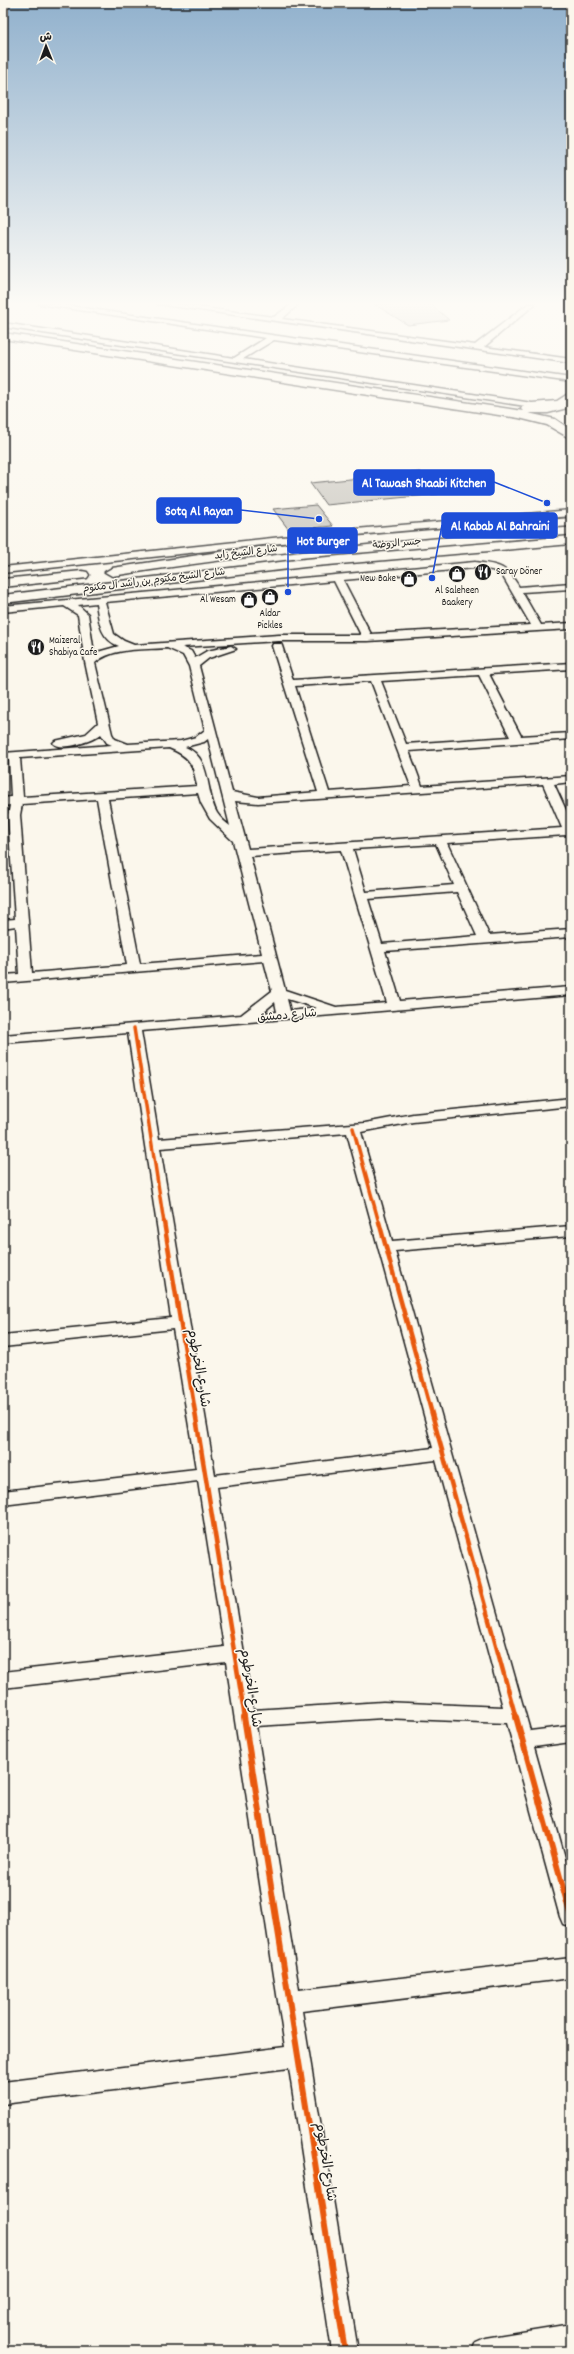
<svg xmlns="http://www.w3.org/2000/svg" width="574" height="2354" viewBox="0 0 574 2354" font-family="Dekko,'Playpen Sans Arabic',sans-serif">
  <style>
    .building { fill: #c3c0b8; stroke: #1c1c1c }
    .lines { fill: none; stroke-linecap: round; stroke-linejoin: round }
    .street-casing { stroke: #1c1c1c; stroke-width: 3 }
    .secondary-casing { stroke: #1c1c1c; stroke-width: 3 }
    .primary-casing { stroke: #1c1c1c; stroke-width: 3 }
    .street { fill: #fbf7ec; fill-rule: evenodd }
    .secondary { fill: #fbf7ec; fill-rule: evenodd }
    .primary { fill: #fbf7ec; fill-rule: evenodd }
    .cycleway-far2-casing { stroke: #fbf7ec; stroke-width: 6 }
    .cycleway-far1-casing { stroke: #fbf7ec; stroke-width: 7 }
    .cycleway-casing { stroke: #fbf7ec; stroke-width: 8 }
    .cycleway-far2 { stroke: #e8590c; stroke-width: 3.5 }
    .cycleway-far1 { stroke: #e8590c; stroke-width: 4.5 }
    .cycleway { stroke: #e8590c; stroke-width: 6 }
    .labels { text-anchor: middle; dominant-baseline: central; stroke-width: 3; stroke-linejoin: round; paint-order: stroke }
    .far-street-label { font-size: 10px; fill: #1c1c1c; stroke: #fbf7ec }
    .far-poi-label { font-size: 10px; fill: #1c1c1c; stroke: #fbf7ec; text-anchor: start }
    .street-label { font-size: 12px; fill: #1c1c1c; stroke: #fbf7ec }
    .near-street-label { font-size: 14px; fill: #1c1c1c; stroke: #fbf7ec }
    .leader { fill: none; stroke: #1d4ed8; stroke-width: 1.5 }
    .callout-dot { fill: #1d4ed8; stroke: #fbf7ec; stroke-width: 1.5 }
    .callout { fill: #1d4ed8; stroke: #1d4ed8; stroke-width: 1.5 }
    .callout-label { font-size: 13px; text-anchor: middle; font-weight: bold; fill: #fff }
  </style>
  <rect width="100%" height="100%" fill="#fbf7ec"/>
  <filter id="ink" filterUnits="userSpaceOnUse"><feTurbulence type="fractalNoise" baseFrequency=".025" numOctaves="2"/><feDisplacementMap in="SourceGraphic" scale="8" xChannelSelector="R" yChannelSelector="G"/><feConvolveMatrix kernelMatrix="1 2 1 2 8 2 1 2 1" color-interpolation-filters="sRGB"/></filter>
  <g filter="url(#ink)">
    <g class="building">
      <polygon points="374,304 431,304 449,320 408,325"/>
      <polygon points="420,472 438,494 326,505 310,483"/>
      <polygon points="316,505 333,526 289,530 273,509"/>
    </g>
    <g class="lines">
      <g class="street-casing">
        <g id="street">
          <polygon points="39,304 56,304 571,378 571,382 274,340 243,359 532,403 557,401 571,392 571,398 559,405 532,407 3,327 3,323 234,358 266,338"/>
          <polygon points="157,304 174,304 274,317 292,304 299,304 282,319 475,345 528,304 535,304 484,347 571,359 571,363"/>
          <polygon points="571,510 571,516 356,535 3,573 3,567 356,529"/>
          <path d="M475 562C499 565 506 565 519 587L571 583V589L522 592 541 625 571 623V629L368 641H279L182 647 191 651 195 658 207 651 231 646 236 649 209 658 199 666 232 792 258 797 318 792 272 646 273 644H281L282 646 293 680 571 663V669L489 674 521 736 571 733V739L409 751 422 786 571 776V782L554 784 571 821V838L566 835 447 843 489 935 571 929V937L385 951 400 1001 571 987V995L141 1031 159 1139 365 1123 413 1114 571 1098V1106L413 1122 361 1132 392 1241 571 1226V1236L395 1251 530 1731 571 1726V1742L534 1747 571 1879V1927L563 1924 560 1917 507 1723 383 1718 256 1726 299 1990 571 1958V1978L302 2011 358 2351H332L289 2068 3 2104V2082L285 2047 226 1662 3 1688V1672L224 1647 198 1481 3 1505V1491L196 1469 173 1329 3 1347V1335L171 1318 128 1033 3 1043V1035L241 1015 272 991 264 961 3 983V975L19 974 16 926 3 928V920L15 919 8 815 10 805 3 806V798L11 797 9 759H3V753L112 745 107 743 101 734C93 741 61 752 53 743L55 741 86 734 98 723 85 662 78 615 64 606 3 612V606ZM475 568 492 570 502 575 531 625 371 634 343 580ZM334 581 361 635H279L134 645 124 641 114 634 105 602ZM96 603C99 621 100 639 119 646L94 653 88 614 78 605ZM167 648 183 655 189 666 205 730 196 737 181 741 128 744 115 739 112 734 95 663C113 647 144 650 167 648ZM479 675 510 737 406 744 381 681ZM371 681 411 786 329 792 295 686ZM208 739 230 826C225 822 220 818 217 813 205 792 212 757 185 747L204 742ZM169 748C190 757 193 763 197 786L23 797 20 758ZM543 784 562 828 248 849 235 801 258 803ZM198 793 201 803 210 819 233 841 262 954 140 964 108 799ZM97 799 127 965 32 973 20 815 22 804ZM436 844 454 885 366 892 353 849ZM341 850 387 1003 336 1007 285 990 250 856ZM457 892 477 936 382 944 368 899ZM287 999 317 1008 290 1011ZM275 1002 277 1012 262 1013ZM347 1133 433 1448 215 1475 160 1148ZM436 1460 503 1707 383 1702 253 1710 217 1487Z"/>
          <polygon points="571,2324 571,2350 472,2351 476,2342 485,2338"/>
        </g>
      </g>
      <g class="secondary-casing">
        <polygon id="secondary" points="3,333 523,411 521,409 523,406 548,405 571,399 571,407 548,413 528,413 555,419 571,430 571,439 547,425 519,418 3,339"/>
      </g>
      <g class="primary-casing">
        <g id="primary">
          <path d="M571 518V526C417 537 264 552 112 576L105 572 112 568 226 551 341 538Z"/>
          <polygon points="571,536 571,544 305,567 3,603 3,595 305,559"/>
          <polygon points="82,571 87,572 89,575 87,578 3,587 3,579"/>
        </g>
      </g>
      <use href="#street" class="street"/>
      <use href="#secondary" class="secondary"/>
      <use href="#primary" class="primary"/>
      <g class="cycleway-far2-casing">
        <g id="cycleway-far2">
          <polyline points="134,1028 164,1223"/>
          <polyline points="353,1128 379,1223"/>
        </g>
      </g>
      <g class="cycleway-far1-casing">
        <g id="cycleway-far1">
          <polyline points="164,1222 245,1718"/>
          <polyline points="379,1222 516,1718"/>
        </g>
      </g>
      <g class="cycleway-casing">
        <g id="cycleway">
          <polyline points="244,1717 345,2351"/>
          <polyline points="516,1717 571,1917"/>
        </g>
      </g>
      <use href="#cycleway-far2" class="cycleway-far2"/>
      <use href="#cycleway-far1" class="cycleway-far1"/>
      <use href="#cycleway" class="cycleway"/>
    </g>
  </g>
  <linearGradient id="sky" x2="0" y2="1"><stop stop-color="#91b1cd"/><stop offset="0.48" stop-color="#fdfbf6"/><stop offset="1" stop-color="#fdfbf6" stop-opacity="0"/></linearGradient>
  <rect width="574" height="633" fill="url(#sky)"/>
  <defs>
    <g id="restaurant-disc" transform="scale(0.9)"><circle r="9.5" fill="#1c1c1c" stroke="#fbf7ec"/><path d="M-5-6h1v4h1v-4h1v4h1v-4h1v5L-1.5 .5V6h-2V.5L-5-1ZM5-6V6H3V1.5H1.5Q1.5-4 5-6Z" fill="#fff"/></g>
    <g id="shop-disc" transform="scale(0.9)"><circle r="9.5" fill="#1c1c1c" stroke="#fbf7ec"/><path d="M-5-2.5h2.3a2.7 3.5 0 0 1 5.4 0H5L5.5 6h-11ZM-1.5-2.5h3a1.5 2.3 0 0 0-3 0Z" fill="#fff"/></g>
  </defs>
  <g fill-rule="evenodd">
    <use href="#restaurant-disc" x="483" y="572"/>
    <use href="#shop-disc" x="457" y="574"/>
    <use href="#shop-disc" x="409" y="579"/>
    <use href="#shop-disc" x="270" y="597"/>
    <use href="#shop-disc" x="249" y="600"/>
    <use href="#restaurant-disc" x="36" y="647"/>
  </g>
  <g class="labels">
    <g class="far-street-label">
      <text transform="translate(397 544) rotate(-5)">جسر الروضة</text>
      <text transform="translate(246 553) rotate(-7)">شارع الشيخ زايد</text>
      <text transform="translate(154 581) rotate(-7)">شارع الشيخ مكتوم بن راشد آل مكتوم</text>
    </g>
    <g class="far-poi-label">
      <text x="496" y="572">Saray Döner</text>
      <text x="396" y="579" text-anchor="end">New Bake</text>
      <text x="457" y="591" text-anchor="middle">Al Saleheen<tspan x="457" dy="12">Baakery</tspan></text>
      <text x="236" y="600" text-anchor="end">Al Wesam</text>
      <text x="270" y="614" text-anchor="middle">Aldar<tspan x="270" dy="12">Pickles</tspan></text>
      <text x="49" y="641">Maizeral<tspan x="49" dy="12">Shabiya Cafe</tspan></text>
    </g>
    <g class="street-label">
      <text transform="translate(287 1016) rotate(-5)">شارع دمشق</text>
    </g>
    <g class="near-street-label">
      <text transform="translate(198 1368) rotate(80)">شارع الخرطوم</text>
      <text transform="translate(250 1688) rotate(81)">شارع الخرطوم</text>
      <text transform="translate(325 2162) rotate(81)">شارع الخرطوم</text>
    </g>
  </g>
  <path class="leader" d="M547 503L494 482M319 519L241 510M432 578L442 525M288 592L288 540"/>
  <g class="callout-dot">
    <circle cx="547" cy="503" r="4"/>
    <circle cx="319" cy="519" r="4"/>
    <circle cx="432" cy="578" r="4"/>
    <circle cx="288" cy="592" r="4"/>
  </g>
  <g class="callout">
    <rect x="354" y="470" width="140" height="25" rx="4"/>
    <rect x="157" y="498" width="84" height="25" rx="4"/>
    <rect x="442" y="513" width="115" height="25" rx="4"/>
    <rect x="288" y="528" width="69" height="25" rx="4"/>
  </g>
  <g class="callout-label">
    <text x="424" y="487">Al Tawash Shaabi Kitchen</text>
    <text x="199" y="515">Sotq Al Rayan</text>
    <text x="500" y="530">Al Kabab Al Bahraini</text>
    <text x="323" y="545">Hot Burger</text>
  </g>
  <rect width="574" height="2354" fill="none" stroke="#fbf7ec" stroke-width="16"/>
  <rect x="8" y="8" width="558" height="2338" fill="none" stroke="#1c1c1c" stroke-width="1.5" filter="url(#ink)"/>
  <g transform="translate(46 46) rotate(359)" stroke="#fbf7ec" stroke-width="3" paint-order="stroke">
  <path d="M0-3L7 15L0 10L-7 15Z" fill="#1c1c1c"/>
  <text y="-6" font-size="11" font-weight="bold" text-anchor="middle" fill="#1c1c1c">ش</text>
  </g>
</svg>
